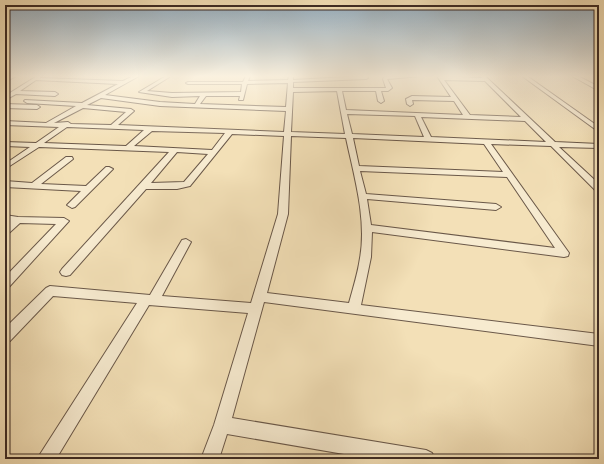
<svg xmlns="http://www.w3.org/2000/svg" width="604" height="464" viewBox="0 0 604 464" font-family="'Libre Caslon Text',serif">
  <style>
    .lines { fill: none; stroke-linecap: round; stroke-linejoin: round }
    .street-casing { stroke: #6a5849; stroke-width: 2 }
    .street { fill: #f7ebd0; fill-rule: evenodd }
    .rail-casing { stroke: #3d2b24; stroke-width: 2.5 }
    .rail { stroke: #f7ebd0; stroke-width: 1.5; stroke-dasharray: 4.5; stroke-linecap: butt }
  </style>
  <rect width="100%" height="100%" fill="#f3e0b7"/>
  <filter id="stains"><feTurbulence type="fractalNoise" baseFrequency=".005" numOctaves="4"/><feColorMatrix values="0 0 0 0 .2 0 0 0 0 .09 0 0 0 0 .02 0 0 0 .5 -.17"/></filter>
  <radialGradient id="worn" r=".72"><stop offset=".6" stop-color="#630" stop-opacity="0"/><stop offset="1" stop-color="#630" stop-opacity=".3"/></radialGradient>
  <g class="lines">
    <g class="street-casing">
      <g id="street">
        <polygon points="10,76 16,76 5,82 5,79"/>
        <path d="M37 76H42L40 78 123 81 133 76H139L105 95 160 102 195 104 200 96 172 97 139 92 166 76H171L147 91 172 93 241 92 242 84H188L186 83 188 82H243L246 76H250L248 81 288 80 289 76H293V80L363 76H367L368 78 366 79 293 82V88H386L383 79 384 77 421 76 387 79 392 88 388 91H381L384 101 381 103 378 101 376 91H342L346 110 463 115 454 101 412 100 413 104 410 106 407 104 406 99 412 96 451 97 437 76 482 78 480 76H485L555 142 599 144V148L559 147 599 184V192L596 191 551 146 491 144 569 253 568 256 564 257 372 232 371 257 361 305 599 334V346L264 302 232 418 426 450 432 453 435 459H373L227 434 219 459H201L214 425 248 313 149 305 56 459H37L137 303 53 296 10 341 5 343V328L46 288 50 286 150 295 182 240 186 239 191 242 162 296 251 303 278 214 284 136 232 134 190 186 177 189H146L70 275 66 276 62 275 60 272 62 269 169 152 39 147 5 169V164L30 147 5 146V142L36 143 59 127 5 125V121L46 123 76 106 27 103 24 101 25 100 82 103 118 84 36 80 20 91 55 92 58 94 55 96 16 94 5 100V96ZM444 80 485 81 521 117 470 115ZM288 83 286 107 200 104 206 96H240L239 100H243L247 84ZM337 91 345 134 291 132 293 92ZM101 98 160 106 286 111 284 132 118 125 134 111 131 109 87 105ZM83 108 126 112 111 125 71 124 68 122 54 123ZM347 114 415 116 424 137 352 134ZM421 117 525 121 546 142 431 137ZM67 127 144 130 126 146 44 143ZM152 131 225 133 212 150 134 146ZM291 136 346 138C354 176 367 219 360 258 358 273 353 288 349 303L267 293 288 214ZM353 138 484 144 503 172 359 166ZM177 152 208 154 184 182 151 183ZM360 171 507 177 555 248 371 225 367 199 496 210 501 207 496 204 366 194Z"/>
        <polygon points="522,76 527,76 599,127 599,132"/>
        <polygon points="572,76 578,76 599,87 599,91"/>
        <polygon points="5,104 37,105 40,107 37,109 5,108"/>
        <polygon points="66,157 72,157 73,159 41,184 86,186 106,167 109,167 113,169 75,207 72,208 67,205 81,191 5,187 5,181 32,183"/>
        <polygon points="5,215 18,217 64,218 69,221 9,287 5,288 5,277 56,224 20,223 9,233 5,234 5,226 10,222 5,221"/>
      </g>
    </g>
    <use href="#street" class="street"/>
    <g class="rail-casing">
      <polyline id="rail" points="597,76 599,77"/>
    </g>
    <use href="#rail" class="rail"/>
  </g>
  <linearGradient id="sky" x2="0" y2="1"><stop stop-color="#93adc0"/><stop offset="0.54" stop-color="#faf1df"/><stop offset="1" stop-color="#faf1df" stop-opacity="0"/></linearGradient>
  <rect width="604" height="141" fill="url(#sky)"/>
  <rect width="604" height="464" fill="none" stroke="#f3e0b7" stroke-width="20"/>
  <rect x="6" y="6" width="592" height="452" fill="none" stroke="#3d2b24" stroke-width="2"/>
  <rect x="10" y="10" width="584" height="444" fill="none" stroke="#3d2b24"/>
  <rect width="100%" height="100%" filter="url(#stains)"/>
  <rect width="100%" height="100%" fill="url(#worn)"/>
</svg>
